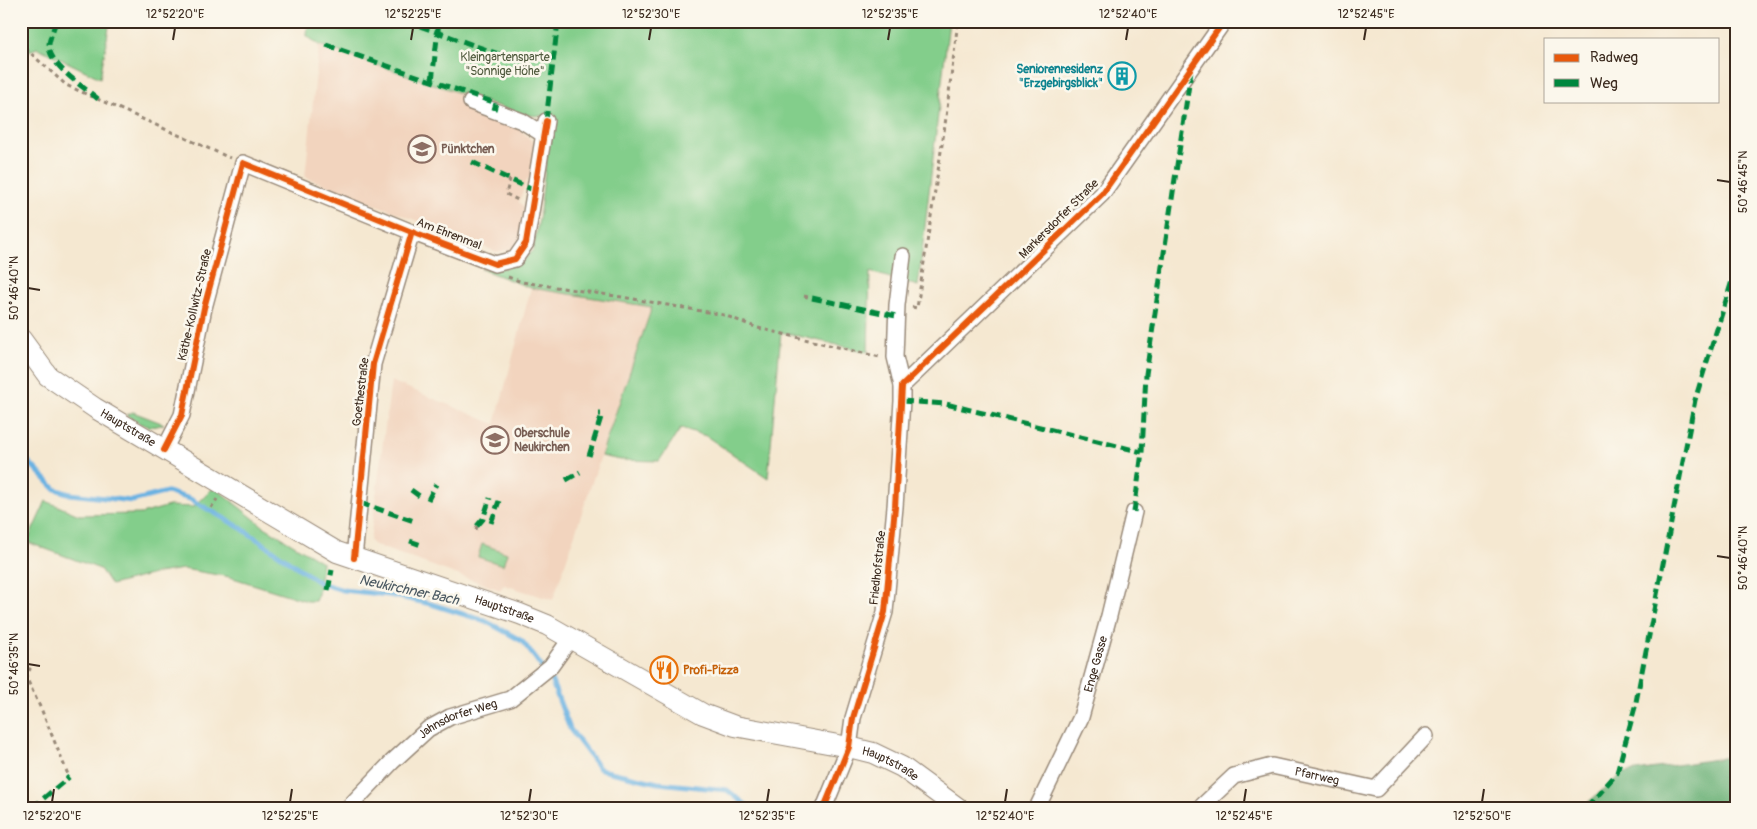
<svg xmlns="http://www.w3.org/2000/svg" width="1757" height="829" viewBox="0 0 1757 829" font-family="Pangolin,sans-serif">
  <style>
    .built { fill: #f2d4be }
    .green { fill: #83ce8b; stroke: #5f7c54 }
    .forest { fill: #6ab177; stroke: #526e4a }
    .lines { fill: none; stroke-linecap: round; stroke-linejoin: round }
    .stream { stroke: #6bb2e2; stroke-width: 5 }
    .minor-casing { stroke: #988978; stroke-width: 18 }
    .major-casing { stroke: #988978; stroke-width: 22 }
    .path { stroke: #988978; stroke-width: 3; stroke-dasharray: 4 4; stroke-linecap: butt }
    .minor { stroke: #fff; stroke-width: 15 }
    .major { stroke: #fff; stroke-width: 20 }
    .quiet { stroke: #00873e; stroke-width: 5; stroke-dasharray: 10 5; stroke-linecap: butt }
    .cycleway-casing { stroke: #fbf7ec; stroke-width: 9 }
    .cycleway { stroke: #e8590c; stroke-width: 6 }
    .ticks { fill: none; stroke: #3b2a1e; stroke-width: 2 }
    .labels { text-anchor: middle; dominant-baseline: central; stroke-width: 5; stroke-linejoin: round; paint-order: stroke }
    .park-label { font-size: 12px; fill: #515b3f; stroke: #fbf7ec }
    .culture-label { font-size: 12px; font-weight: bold; fill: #0d838f; stroke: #fbf7ec; text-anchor: end }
    .education-label { font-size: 12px; font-weight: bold; fill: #785e54; stroke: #fbf7ec; text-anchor: start }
    .street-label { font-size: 12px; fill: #3b2a1e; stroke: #fbf7ec }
    .food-label { font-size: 12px; font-weight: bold; fill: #c56008; stroke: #fbf7ec; text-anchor: start }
    .water-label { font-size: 14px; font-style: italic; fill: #4c5a63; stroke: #fbf7ec }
    .neatline { fill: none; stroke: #3b2a1e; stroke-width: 2 }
    .ticks-label { font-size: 12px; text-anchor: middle; fill: #3b2a1e }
  </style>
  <rect width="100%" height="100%" fill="#fbf7ec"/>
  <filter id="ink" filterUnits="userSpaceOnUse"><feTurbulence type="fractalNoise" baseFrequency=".02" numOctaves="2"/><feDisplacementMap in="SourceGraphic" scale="10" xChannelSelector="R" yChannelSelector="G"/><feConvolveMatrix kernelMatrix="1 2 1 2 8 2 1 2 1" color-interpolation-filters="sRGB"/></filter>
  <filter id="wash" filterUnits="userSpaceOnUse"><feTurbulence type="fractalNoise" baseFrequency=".0096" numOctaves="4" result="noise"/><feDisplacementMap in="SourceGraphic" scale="20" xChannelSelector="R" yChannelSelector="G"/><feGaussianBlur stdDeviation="1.12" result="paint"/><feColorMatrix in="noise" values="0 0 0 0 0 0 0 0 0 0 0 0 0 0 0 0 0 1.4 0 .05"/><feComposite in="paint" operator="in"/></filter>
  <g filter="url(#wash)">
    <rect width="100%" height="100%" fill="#f5e8d1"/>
    <g class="built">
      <polygon points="319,45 470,96 519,128 534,143 537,155 532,175 527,180 519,202 524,207 520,237 512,249 497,252 305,177"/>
      <polygon points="531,288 652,307 595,473 553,600 504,585 500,590 374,545 370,541 391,381 495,424"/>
    </g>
    <g class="green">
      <polygon points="21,21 110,21 100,78 38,48 22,53"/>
      <polygon points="308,21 949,21 918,286 870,272 868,352 781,332 768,478 706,436 681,428 659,461 621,460 601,456 652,307 531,288 481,269 505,268 522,262 533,250 539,219 547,153 542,116 524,115 319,45 307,36"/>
      <path d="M133 412 164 424C148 430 140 424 126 415Z"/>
      <polygon points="214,487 263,526 322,562 318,594 315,601 307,601 230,577 183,569 158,573 111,585 100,569 27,542 46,501 79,515 141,514 169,506 194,507"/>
      <polygon points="482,544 507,553 503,565 478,557"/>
    </g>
    <polygon class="forest" points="1736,756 1736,808 1581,808 1623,773"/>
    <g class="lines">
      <polyline class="stream" points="21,454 55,489 70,494 132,501 167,492 190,499 241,528 320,583 343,590 389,595 431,604 485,621 502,630 522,641 536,659 552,682 570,729 599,768 606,771 658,783 727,790 750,808"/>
    </g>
  </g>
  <g filter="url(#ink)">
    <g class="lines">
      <g class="minor-casing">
        <g id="minor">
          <polyline points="471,102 522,121 544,135"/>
          <polyline points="902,386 1102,194 1224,21"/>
          <polyline points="164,450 182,415 204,308 243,163 419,235 495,264 515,259 526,243 546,121"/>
          <polyline points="354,558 373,364 412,232"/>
          <path id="s1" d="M348 808 392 762 428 729 450 717 510 699 551 666 571 638"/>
          <polyline points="824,808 849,747 853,718 885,612 895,507 902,401 902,386 895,357 897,305 903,256"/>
          <path id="s2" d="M1037 808 1081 717 1109 616 1134 512"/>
          <path id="s3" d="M1200 808 1234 776 1272 766 1376 789 1426 736"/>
        </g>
      </g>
      <g class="major-casing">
        <g id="major">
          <path id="s4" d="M21 339 48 376 95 408 337 552 520 614 547 625 703 714 735 726 849 747 873 753 902 767 958 808"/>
        </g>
      </g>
      <g class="path">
        <polyline points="21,42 27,50 66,85 230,158"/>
        <polyline points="510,179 506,194 518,200"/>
        <polyline points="508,277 522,282 622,297 724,315 758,328 880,357"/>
        <polyline points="804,296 812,298"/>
        <polyline points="912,307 917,308 945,125 958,21"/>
        <polyline points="539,448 545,449"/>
        <polyline points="211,508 217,499"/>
        <polyline points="476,530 477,526"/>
        <polyline points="21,665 30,669 26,677 42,711 69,777"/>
      </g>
      <use href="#minor" class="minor"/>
      <use href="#major" class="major"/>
      <g class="quiet">
        <path d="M56 21C54 28 50 37 49 44 47 64 84 87 98 99"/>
        <polyline points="406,21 515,60"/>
        <polyline points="326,45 496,103 494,110"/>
        <polyline points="432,81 439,21"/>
        <polyline points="546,121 558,21"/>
        <polyline points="472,162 535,191"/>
        <polyline points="812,298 896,316"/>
        <polyline points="902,401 946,404 1142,452"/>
        <polyline points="589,456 602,414 599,414"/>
        <polyline points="566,480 580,472"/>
        <polyline points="411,490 422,498"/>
        <polyline points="428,500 436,484"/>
        <polyline points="360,503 414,521"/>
        <polyline points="1134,512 1142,452 1146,374 1191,71"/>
        <polyline points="491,523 499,501"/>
        <polyline points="477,526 483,519 490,498"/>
        <polyline points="410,541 421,545"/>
        <polyline points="328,590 332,570"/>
        <polyline points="32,808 69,777"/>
        <polyline points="1587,808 1617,773 1635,707 1695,400 1736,268"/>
      </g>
      <g class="cycleway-casing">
        <g id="cycleway">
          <polyline points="164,450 182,415 204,308 243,163 419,235 495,264 515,259 526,243 546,121"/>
          <polyline points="354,558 373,364 412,232"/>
          <polyline points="824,808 849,747 853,718 885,612 895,507 902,386 1102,194 1224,21"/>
        </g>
      </g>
      <use href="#cycleway" class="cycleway"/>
    </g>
  </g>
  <path class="ticks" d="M173 40 175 28M411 40 413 28M649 40 651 28M888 40 890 28M1126 40 1128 28M1364 40 1366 28M1717 180 1730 182M28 288 40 290M1717 556 1730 558M28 664 40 666M52 802 54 789M290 802 292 789M529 802 531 789M767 802 769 789M1005 802 1007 789M1244 802 1246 789M1482 802 1484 789"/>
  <defs>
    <g id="building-ring" transform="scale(1.4375)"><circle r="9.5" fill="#fbf7ec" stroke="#0f9aa8" stroke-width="1.5"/><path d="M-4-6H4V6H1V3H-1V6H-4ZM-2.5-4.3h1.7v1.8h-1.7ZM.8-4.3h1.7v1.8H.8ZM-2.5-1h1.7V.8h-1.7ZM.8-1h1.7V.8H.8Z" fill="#0f9aa8"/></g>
    <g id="school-ring" transform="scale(1.4375)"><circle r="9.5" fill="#fbf7ec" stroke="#8d6e63" stroke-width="1.5"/><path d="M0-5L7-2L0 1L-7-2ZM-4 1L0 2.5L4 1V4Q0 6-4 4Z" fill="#8d6e63"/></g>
    <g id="restaurant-ring" transform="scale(1.4375)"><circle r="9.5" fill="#fbf7ec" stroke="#e8710a" stroke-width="1.5"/><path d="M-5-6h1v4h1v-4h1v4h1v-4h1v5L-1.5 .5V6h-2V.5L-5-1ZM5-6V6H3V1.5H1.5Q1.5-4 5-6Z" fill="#e8710a"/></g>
  </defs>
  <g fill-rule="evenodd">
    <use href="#building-ring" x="1122" y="76"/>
    <use href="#school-ring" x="422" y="149"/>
    <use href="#school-ring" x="495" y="440"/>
    <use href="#restaurant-ring" x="664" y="670"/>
  </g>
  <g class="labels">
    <g class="park-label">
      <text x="505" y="57">Kleingartensparte<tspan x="505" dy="14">"Sonnige Höhe"</tspan></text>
    </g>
    <g class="culture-label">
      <text x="1103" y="69">Seniorenresidenz<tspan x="1103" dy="14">"Erzgebirgsblick"</tspan></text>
    </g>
    <g class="education-label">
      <text x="441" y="149">Pünktchen</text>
      <text x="514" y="433">Oberschule<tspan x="514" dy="14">Neukirchen</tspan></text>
    </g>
    <g class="street-label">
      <text transform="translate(1059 219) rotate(-45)">Markersdorfer Straße</text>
      <text transform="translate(449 234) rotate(21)">Am Ehrenmal</text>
      <text transform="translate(195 305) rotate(-77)">Käthe-Kollwitz-Straße</text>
      <text transform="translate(361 392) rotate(-83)">Goethestraße</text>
      <text stroke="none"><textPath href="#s4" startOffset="141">Hauptstraße</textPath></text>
      <text transform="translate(878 568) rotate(-84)">Friedhofstraße</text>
      <text stroke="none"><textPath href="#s4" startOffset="561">Hauptstraße</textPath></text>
      <text stroke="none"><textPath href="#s2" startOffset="156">Enge Gasse</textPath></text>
      <text stroke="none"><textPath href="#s1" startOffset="144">Jahnsdorfer Weg</textPath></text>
      <text stroke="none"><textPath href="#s4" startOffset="981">Hauptstraße</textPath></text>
      <text stroke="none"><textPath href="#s3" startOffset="132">Pfarrweg</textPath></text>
    </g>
    <g class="food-label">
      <text x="683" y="670">Profi-Pizza</text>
    </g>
    <g class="water-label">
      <text transform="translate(409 590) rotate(12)">Neukirchner Bach</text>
    </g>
  </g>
  <rect width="1757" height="829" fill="none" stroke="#fbf7ec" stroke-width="55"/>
  <rect x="1544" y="38" width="175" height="65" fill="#fbf7ec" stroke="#aea59a"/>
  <rect x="1554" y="54" width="25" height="8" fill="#e8590c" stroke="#aea59a"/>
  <text x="1590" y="62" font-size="15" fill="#3b2a1e">Radweg</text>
  <rect x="1554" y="79" width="25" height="8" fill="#00873e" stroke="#aea59a"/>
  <text x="1590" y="88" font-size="15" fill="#3b2a1e">Weg</text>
  <rect x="28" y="28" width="1702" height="774" class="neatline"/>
  <g class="ticks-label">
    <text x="175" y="18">12°52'20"E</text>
    <text x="413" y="18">12°52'25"E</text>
    <text x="651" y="18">12°52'30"E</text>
    <text x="890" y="18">12°52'35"E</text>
    <text x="1128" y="18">12°52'40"E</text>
    <text x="1366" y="18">12°52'45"E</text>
    <text transform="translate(1743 182) rotate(-90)" y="4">50°46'45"N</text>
    <text transform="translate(14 288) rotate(-90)" y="4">50°46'40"N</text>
    <text transform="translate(1743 558) rotate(-90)" y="4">50°46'40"N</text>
    <text transform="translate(14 664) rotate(-90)" y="4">50°46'35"N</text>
    <text x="52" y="820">12°52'20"E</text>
    <text x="290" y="820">12°52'25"E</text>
    <text x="529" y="820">12°52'30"E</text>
    <text x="767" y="820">12°52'35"E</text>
    <text x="1005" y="820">12°52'40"E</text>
    <text x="1244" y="820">12°52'45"E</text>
    <text x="1482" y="820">12°52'50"E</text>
  </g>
</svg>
